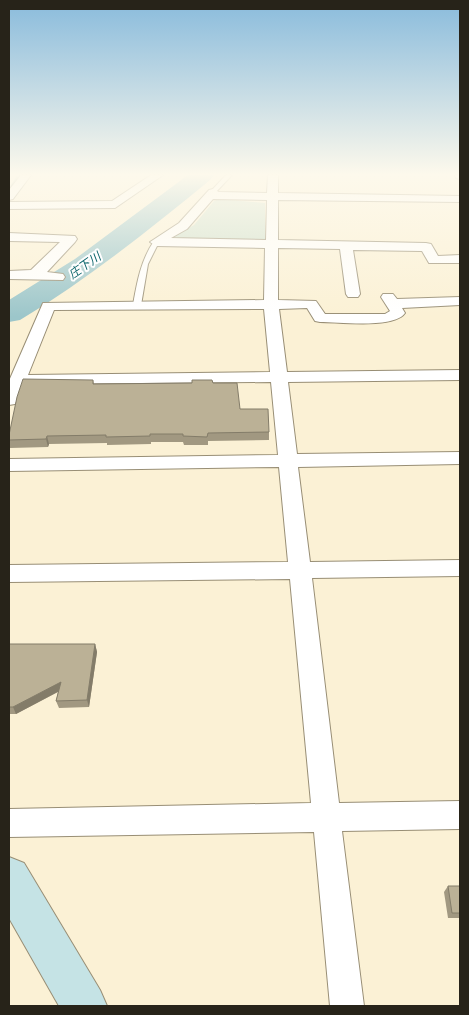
<svg xmlns="http://www.w3.org/2000/svg" width="469" height="1015" viewBox="0 0 469 1015" font-family="'Source Sans 3','Noto Sans JP',sans-serif">
  <style>
    .green { fill: #cee0ce }
    .lines { fill: none; stroke-linecap: round; stroke-linejoin: round }
    .stream { fill: #9cc6ca; fill-rule: evenodd }
    .river { fill: #9cc6ca; fill-rule: evenodd }
    .lane-casing { stroke: #988e75; stroke-width: 2 }
    .street-casing { stroke: #988e75; stroke-width: 2 }
    .secondary-casing { stroke: #988e75; stroke-width: 2 }
    .lane { fill: #fff; fill-rule: evenodd }
    .street { fill: #fff; fill-rule: evenodd }
    .secondary { fill: #c5e3e5; fill-rule: evenodd }
    .wall { fill: #a19881 }
    .shaded-wall { fill: #837c69 }
    .building { fill: #bbb196; stroke: #837c69 }
    .labels { text-anchor: middle; dominant-baseline: central; stroke-width: 4; stroke-linejoin: round; paint-order: stroke }
    .far-water-label { font-size: 12px; font-style: italic; fill: #086369; stroke: #fefefe }
  </style>
  <rect width="100%" height="100%" fill="#fbf1d5"/>
  <polygon class="green" points="219,199 265,203 265,239 258,242 167,240 194,225 214,201"/>
  <g class="lines">
    <polygon class="stream" points="17,176 20,177 10,191 9,191 9,188"/>
    <path class="river" d="M188 175H214L210 180C149 230 88 279 20 320L9 322V300L75 259Z"/>
    <g class="lane-casing">
      <g id="lane">
        <polygon points="226,175 232,175 215,193 211,193 211,191"/>
        <path d="M154 241 159 242 148 264 141 305 134 307 133 305C137 282 141 260 154 241Z"/>
      </g>
    </g>
    <g class="street-casing">
      <g id="street">
        <polygon points="21,175 31,175 13,199 9,200 9,190"/>
        <polygon points="151,175 163,175 115,208 9,209 9,202 112,201"/>
        <path d="M268 175H278V193L460 196V202L278 200V240L426 243 431 244 438 256 460 255V263H429L422 251 353 250 360 294 358 297H348L346 294 340 249 278 248V300L316 301 325 314H385L390 311 381 297 383 294H393L397 299 460 297V305L402 308 405 313C394 329 339 322 320 322L315 321 307 308 279 309 287 372 460 370V380L288 382 297 454 460 452V464L298 467 310 562 460 560V576L312 578 339 803 460 801V829L342 831 364 1006H330L314 832 9 837V809L311 803 290 579 9 582V565L288 562 279 467 9 471V459L278 455 271 382 24 384 15 404 9 405V381L43 303 264 300 265 248 156 246 150 242 179 223 209 190 213 189 219 192 267 193ZM213 199 267 200 266 240 171 238 187 229ZM264 309 270 372 28 375 54 310Z"/>
        <polygon points="455,175 460,175 460,179 456,178"/>
        <polygon points="9,233 75,236 77,239 75,242 47,272 63,274 65,277 63,280 9,279 9,271 31,270 60,242 9,241"/>
      </g>
    </g>
    <g class="secondary-casing">
      <polygon id="secondary" points="9,857 24,863 100,990 107,1006 59,1006 9,918"/>
    </g>
    <use href="#lane" class="lane"/>
    <use href="#street" class="street"/>
    <use href="#secondary" class="secondary"/>
  </g>
  <g class="wall">
    <polygon points="93,380 94,384 213,383 240,409 269,432 269,440 208,441 208,445 184,445 183,442 151,442 151,444 107,445 107,443 49,444 48,447 10,448 9,443 9,435"/>
    <polygon points="9,644 95,644 97,652 89,707 59,708 56,701 58,692 16,714 9,714"/>
    <polygon points="448,886 460,886 460,918 448,918 444,892"/>
  </g>
  <g class="shaded-wall">
    <polygon points="47,436 49,444 48,447 46,439"/>
    <polygon points="95,644 97,652 89,707 87,700"/>
    <polygon points="61,682 63,689 16,714 13,707"/>
  </g>
  <g class="building">
    <polygon points="23,379 93,380 93,384 192,383 192,380 212,380 213,383 237,383 240,409 268,409 269,432 208,433 207,437 183,436 183,434 150,434 150,436 106,437 106,435 47,436 46,439 9,440 9,435 17,397"/>
    <polygon points="9,644 95,644 87,700 56,701 61,682 13,707 9,707"/>
    <polygon points="448,886 460,886 460,913 452,913"/>
  </g>
  <linearGradient id="sky" x2="0" y2="1"><stop stop-color="#89bbdc"/><stop offset="0.55" stop-color="#fdf9ec"/><stop offset="1" stop-color="#fdf9ec" stop-opacity="0"/></linearGradient>
  <rect width="469" height="317" fill="url(#sky)"/>
  <g class="labels">
    <g class="far-water-label">
      <text transform="translate(85 266) rotate(-35)">庄下川</text>
    </g>
  </g>
  <rect width="469" height="1015" fill="none" stroke="#272319" stroke-width="20"/>
</svg>
